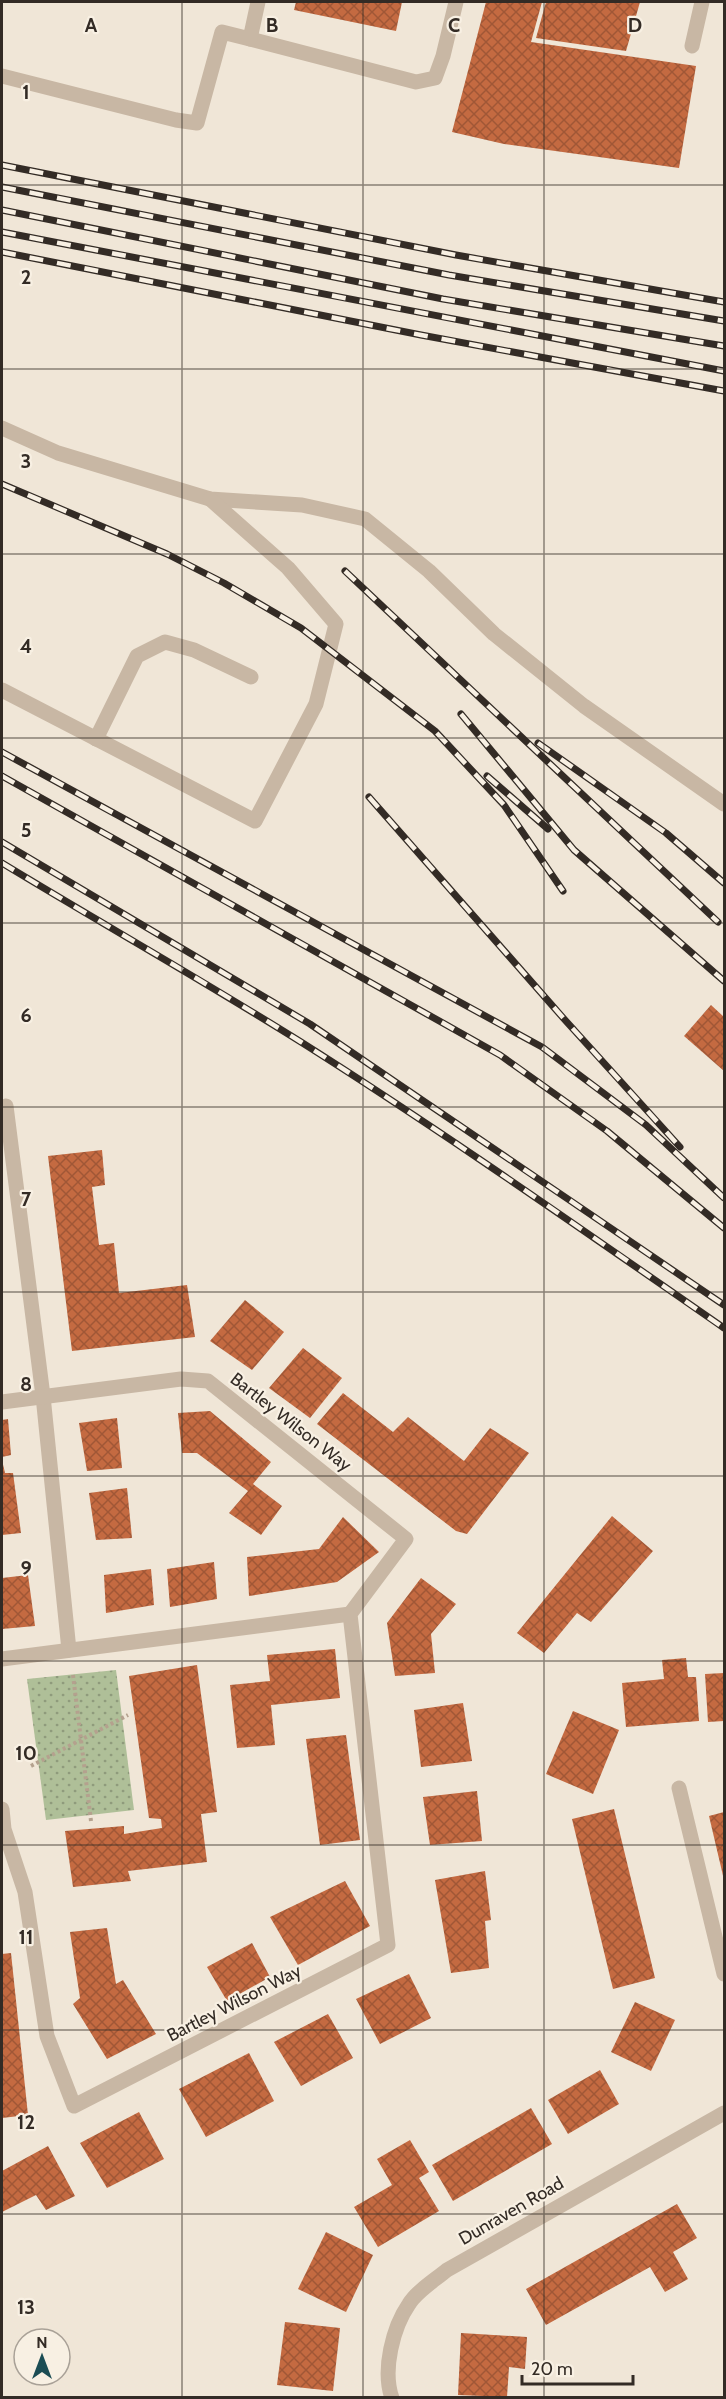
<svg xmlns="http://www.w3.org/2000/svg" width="726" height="2399" viewBox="0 0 726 2399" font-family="Cabin,sans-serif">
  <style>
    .grass { fill: url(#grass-dots) }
    .building { fill: url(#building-cross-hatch) }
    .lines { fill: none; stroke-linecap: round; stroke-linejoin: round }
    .path { stroke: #b4a18e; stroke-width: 4; stroke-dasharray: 3 3; stroke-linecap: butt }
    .service { stroke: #c8b7a4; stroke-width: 15 }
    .minor { stroke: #c8b7a4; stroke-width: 15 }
    .rail-casing { stroke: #332b25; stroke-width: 7 }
    .rail { stroke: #f8f0e3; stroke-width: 4.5; stroke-dasharray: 14; stroke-linecap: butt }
    .grid { fill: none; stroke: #332b25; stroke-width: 1.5; stroke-opacity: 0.55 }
    .labels { text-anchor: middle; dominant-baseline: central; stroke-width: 4.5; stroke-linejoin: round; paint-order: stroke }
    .street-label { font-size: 18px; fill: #332b25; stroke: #f8f0e3 }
    .grid-label { font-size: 20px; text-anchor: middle; font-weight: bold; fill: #332b25; stroke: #f8f0e3; stroke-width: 4.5; stroke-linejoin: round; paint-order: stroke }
  </style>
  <defs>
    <pattern id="grass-dots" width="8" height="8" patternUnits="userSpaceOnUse" patternTransform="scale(1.5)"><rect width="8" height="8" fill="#afbf98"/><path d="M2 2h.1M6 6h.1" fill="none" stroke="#8f9b7c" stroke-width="1.8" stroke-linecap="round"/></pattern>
    <pattern id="building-cross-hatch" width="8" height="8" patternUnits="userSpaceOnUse" patternTransform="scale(1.5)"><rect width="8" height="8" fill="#c46a41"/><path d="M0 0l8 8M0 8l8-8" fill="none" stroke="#a05736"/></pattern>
  </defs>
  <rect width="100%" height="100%" fill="#f0e6d7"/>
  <polygon class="grass" points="116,1670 134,1810 46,1820 27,1679"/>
  <g class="building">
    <polygon points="296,2 402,2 396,31 294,10"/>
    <polygon points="486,2 542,2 531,42 696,66 679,168 504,144 452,132"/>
    <polygon points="546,2 640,2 626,51 536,38"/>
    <polygon points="711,1005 724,1017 724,1071 684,1036"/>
    <polygon points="102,1150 105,1185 92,1187 99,1245 114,1243 119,1293 187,1285 195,1337 72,1351 48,1156"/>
    <polygon points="245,1300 284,1332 252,1370 210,1341"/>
    <polygon points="303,1348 342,1378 310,1418 269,1388"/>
    <polygon points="343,1393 393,1432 408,1417 464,1461 490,1428 529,1453 467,1534 456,1531 317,1424"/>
    <polygon points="210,1411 271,1462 253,1484 282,1506 261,1535 229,1513 248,1491 197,1453 182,1453 178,1413"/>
    <polygon points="117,1418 122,1468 87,1471 79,1423"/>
    <polygon points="8,1419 11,1455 2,1457 2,1420"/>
    <polygon points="2,1460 5,1473 13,1473 21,1533 2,1535"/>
    <polygon points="127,1488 132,1538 96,1540 89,1493"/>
    <polygon points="612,1516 653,1551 591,1622 577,1613 544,1653 517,1633"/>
    <polygon points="343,1517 379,1552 337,1582 249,1596 247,1557 319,1549"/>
    <polygon points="214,1562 217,1599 170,1607 167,1569"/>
    <polygon points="151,1569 154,1605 106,1613 104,1575"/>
    <polygon points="28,1575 35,1626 2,1629 2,1578"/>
    <polygon points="421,1578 456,1604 431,1634 435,1673 395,1676 387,1623"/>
    <polygon points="335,1649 340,1698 271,1705 275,1745 237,1748 230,1685 270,1681 267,1655"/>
    <polygon points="686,1658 688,1677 696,1677 699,1721 626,1727 622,1683 664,1679 662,1660"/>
    <polygon points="197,1665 217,1812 201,1814 207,1862 128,1871 131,1881 73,1887 65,1831 124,1826 124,1834 162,1828 161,1819 149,1818 129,1676"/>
    <polygon points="724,1673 724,1721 708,1722 705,1674"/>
    <polygon points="463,1703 472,1761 421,1767 414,1710"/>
    <polygon points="573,1711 619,1730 593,1794 546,1774"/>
    <polygon points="346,1735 360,1840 320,1845 306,1739"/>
    <polygon points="477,1791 482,1841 430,1845 423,1797"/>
    <polygon points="614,1809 655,1978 613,1989 572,1819"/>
    <polygon points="724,1812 724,1880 709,1816"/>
    <polygon points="485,1871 491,1920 485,1921 489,1968 451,1973 435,1880"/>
    <polygon points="345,1881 370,1926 298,1965 270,1917"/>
    <polygon points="107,1928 116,1984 123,1980 156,2034 107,2059 73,2004 80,1998 70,1932"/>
    <polygon points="252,1943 270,1977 227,2001 207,1967"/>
    <polygon points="11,1953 28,2115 2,2118 2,1954"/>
    <polygon points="409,1974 431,2018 380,2044 356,1999"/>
    <polygon points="635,2002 675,2020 651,2071 611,2052"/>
    <polygon points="328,2014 353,2058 301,2086 274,2042"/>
    <polygon points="249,2053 274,2101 206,2137 179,2089"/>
    <polygon points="600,2070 619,2104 568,2134 548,2100"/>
    <polygon points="531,2108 552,2144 453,2201 432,2165"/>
    <polygon points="139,2112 164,2159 107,2188 80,2143"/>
    <polygon points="410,2140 429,2172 419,2178 439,2211 378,2247 354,2207 392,2185 377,2159"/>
    <polygon points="48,2146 75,2196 46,2210 36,2195 2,2212 2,2171"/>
    <polygon points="677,2204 697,2238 673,2252 688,2279 665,2292 650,2267 546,2325 526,2289"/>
    <polygon points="326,2232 373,2255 346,2312 298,2289"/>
    <polygon points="285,2322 340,2328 333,2391 277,2385"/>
    <polygon points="461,2333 527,2337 525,2369 509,2367 507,2397 458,2395"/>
  </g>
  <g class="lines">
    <g class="path">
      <polyline points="73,1675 91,1821"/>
      <polyline points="31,1766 128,1715"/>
    </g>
    <g class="service">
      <polyline points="250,39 416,82 435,78 443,56 456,2"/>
      <polyline points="692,46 702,2"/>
      <polyline points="2,76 176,120 197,123 222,32 250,39 258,2"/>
      <polyline points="2,428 58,453 210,499 302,505 365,519 429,571 494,634 584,706 724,804"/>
      <polyline points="2,690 255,821 316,704 336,624 288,568 210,499"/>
      <polyline points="96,739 137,656 165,642 194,650 251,677"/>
    </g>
    <g class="minor">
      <polyline points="6,1106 43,1396 69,1650"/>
      <polyline points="2,1402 181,1379 208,1381 406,1539 350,1614 388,1945 74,2106 47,2036 25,1892 4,1829 2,1809"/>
      <polyline points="2,1659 350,1614"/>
      <polyline points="679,1788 724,1974"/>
      <path d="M392 2398C382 2370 393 2327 409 2304 417 2291 435 2280 447 2270L724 2113"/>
    </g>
    <g class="rail-casing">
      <g id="rail">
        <polyline points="2,165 456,255 724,302"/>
        <polyline points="2,187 449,275 724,321"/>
        <polyline points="2,210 443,299 724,346"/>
        <polyline points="2,232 724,371"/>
        <polyline points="2,252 421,335 724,391"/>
        <polyline points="2,484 167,554 224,583 301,628 435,731 504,805 563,891"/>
        <polyline points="345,571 718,922"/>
        <polyline points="461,714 574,850 724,981"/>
        <polyline points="538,743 666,833 724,883"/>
        <polyline points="2,752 542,1047 646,1125 724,1198"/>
        <polyline points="2,776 500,1055 607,1131 724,1228"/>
        <polyline points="487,776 548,829"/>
        <polyline points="369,797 565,1020 680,1147"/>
        <polyline points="2,842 310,1024 724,1305"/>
        <path d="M2 863C101 923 202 980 301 1042 445 1133 584 1231 724 1328"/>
      </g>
    </g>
    <use href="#rail" class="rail"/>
  </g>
  <path class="grid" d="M182 2V2398M363 2V2398M544 2V2398M2 185H724M2 369H724M2 554H724M2 738H724M2 923H724M2 1107H724M2 1292H724M2 1476H724M2 1661H724M2 1845H724M2 2030H724M2 2214H724"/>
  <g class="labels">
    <g class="street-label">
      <text transform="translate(291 1422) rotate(38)">Bartley Wilson Way</text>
      <text transform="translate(234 2003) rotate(-27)">Bartley Wilson Way</text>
      <text transform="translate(511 2211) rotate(-30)">Dunraven Road</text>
    </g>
  </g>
  <g class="grid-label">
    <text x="91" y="32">A</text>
    <text x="272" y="32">B</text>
    <text x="454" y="32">C</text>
    <text x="635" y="32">D</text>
    <text x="26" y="99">1</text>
    <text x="26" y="284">2</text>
    <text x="26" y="468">3</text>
    <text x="26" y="653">4</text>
    <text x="26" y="837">5</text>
    <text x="26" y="1022">6</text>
    <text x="26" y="1206">7</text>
    <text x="26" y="1391">8</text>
    <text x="26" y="1575">9</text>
    <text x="26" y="1760">10</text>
    <text x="26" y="1944">11</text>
    <text x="26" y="2129">12</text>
    <text x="26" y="2314">13</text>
  </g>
  <rect width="726" height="2399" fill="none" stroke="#332b25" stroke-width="6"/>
  <g transform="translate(42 2357)"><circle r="28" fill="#f8f0e3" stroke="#a9a197" stroke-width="1.5"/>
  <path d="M0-4.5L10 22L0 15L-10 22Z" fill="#1c4d54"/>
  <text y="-9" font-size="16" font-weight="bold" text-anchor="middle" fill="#332b25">N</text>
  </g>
  <path d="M522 2375v9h111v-9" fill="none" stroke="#332b25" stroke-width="3"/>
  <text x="531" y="2375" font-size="18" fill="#332b25" stroke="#f8f0e3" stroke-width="4.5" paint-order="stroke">20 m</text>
</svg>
